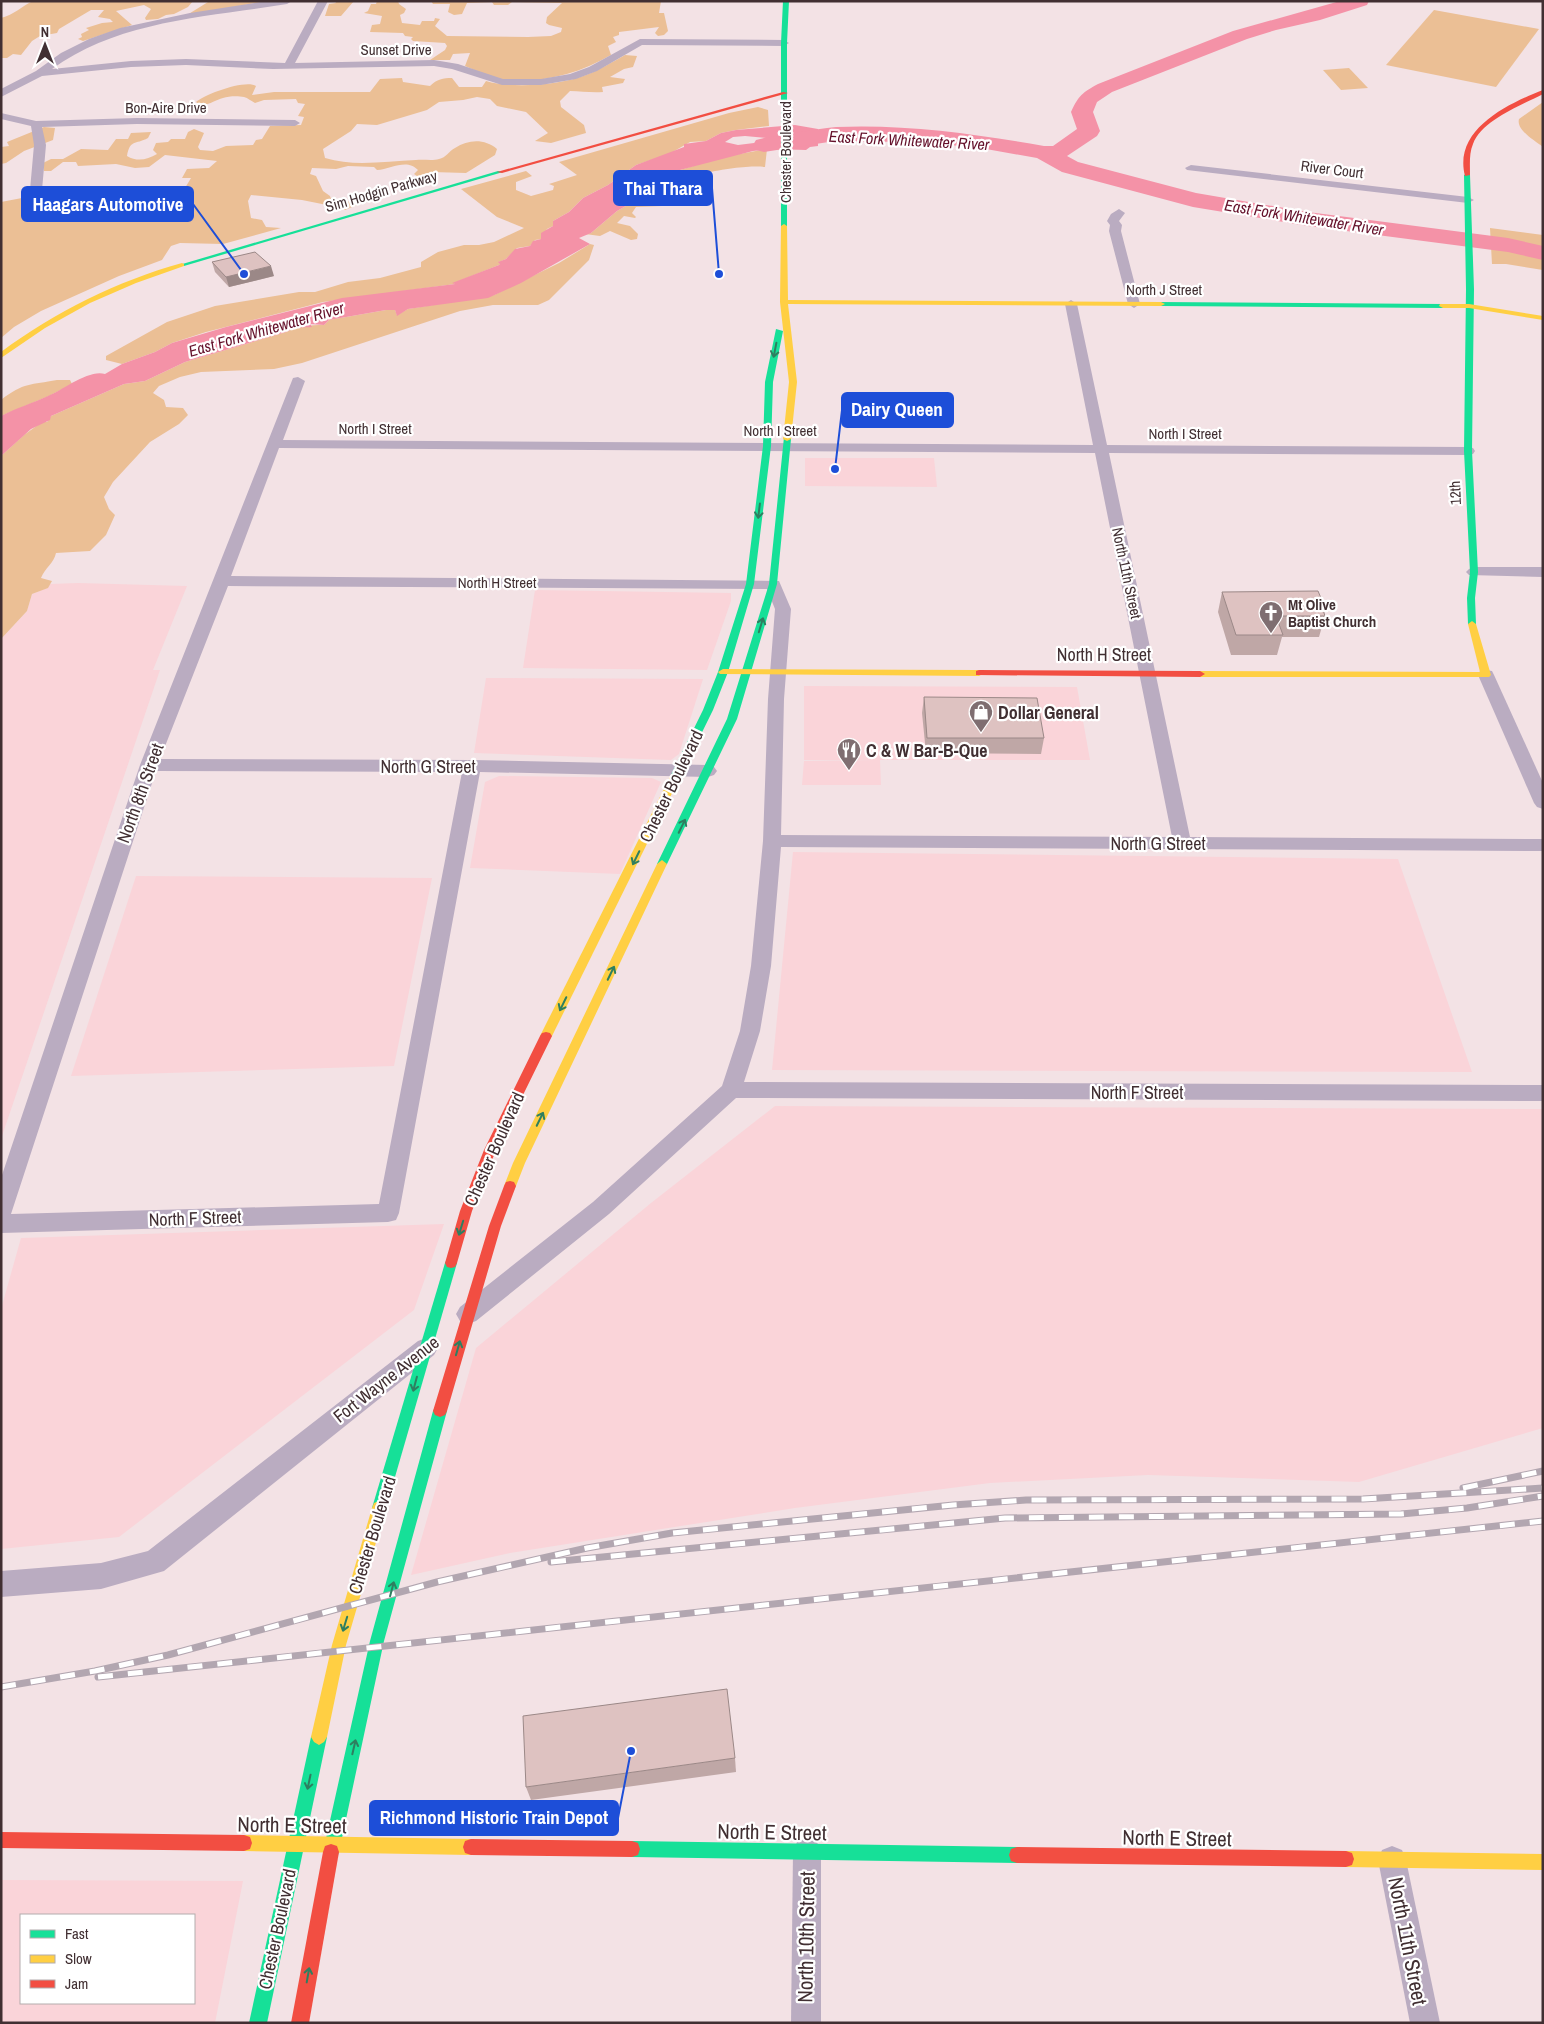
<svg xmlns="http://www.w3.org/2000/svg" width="1544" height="2024" viewBox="0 0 1544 2024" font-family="'Archivo Narrow',sans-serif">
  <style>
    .built { fill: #fad4d9; fill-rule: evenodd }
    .green { fill: #ebbf95 }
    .water { fill: #f492a7; fill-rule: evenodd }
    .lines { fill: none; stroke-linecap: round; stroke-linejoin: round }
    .river { fill: #f492a7; fill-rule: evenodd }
    .street { fill: #baacc1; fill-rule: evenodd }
    .fast { fill: #16e098; fill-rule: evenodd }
    .slow { fill: #ffcf43; fill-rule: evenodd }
    .jam { fill: #f24e42; fill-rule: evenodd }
    .rail-casing { stroke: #b2a6b0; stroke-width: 7 }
    .rail { stroke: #fff; stroke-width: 5; stroke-dasharray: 15; stroke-linecap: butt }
    .wall { fill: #bfa7a6 }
    .shaded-wall { fill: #9b8887 }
    .building { fill: #dec2c1; stroke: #9b8887 }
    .oneway { stroke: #2e7f60 }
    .labels { text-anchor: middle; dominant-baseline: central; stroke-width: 4.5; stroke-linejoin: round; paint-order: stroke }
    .far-street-label { font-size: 15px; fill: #412f32; stroke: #fff }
    .far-poi-label { font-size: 15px; font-weight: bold; fill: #412f32; stroke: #fff; text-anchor: start }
    .far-water-label { font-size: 16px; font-style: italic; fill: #64102a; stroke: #fff }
    .street-label { font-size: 18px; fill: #412f32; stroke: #fff }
    .poi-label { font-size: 18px; font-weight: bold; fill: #412f32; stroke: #fff; text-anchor: start }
    .near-street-label { font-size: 21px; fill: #412f32; stroke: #fff }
    .leader { fill: none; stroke: #1d4ed8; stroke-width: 2 }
    .callout-dot { fill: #1d4ed8; stroke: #fff; stroke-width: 2 }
    .callout { fill: #1d4ed8; stroke: #1d4ed8; stroke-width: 2 }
    .callout-label { font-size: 19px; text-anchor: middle; font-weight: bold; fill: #fff }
  </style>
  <rect width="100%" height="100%" fill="#f3e2e5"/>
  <g class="built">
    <polygon points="805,458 934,458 937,487 805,486"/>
    <polygon points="78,583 187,586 153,670 160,670 1,1139 1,639 27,611 32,594 47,588 50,584"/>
    <polygon points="535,590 731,593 731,601 707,670 523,668"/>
    <polygon points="486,678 703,679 679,754 671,760 474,753"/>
    <polygon points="804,686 1077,687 1090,760 880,760 881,785 802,785 804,761 874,760 804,760"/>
    <polygon points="499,776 652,778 661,782 620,874 470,868 485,782"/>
    <polygon points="793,852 1398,859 1472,1072 772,1070"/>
    <polygon points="136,876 432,878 394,1066 71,1076"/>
    <polygon points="775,1106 1543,1109 1543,1428 1359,1482 1148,1475 990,1483 795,1508 510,1553 411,1575 476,1348 651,1203"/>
    <polygon points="444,1224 414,1310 119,1537 1,1549 1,1309 21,1238"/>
    <path d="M1 1880 243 1881 215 2023H1ZM21 1915H194V2003H21Z"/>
  </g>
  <g class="green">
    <path d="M33 1H193L188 7 174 14 166 15 158 19 146 20 145 18 151 9 144 5 116 11 132 25 83 41 78 39 82 37 81 34 89 30 86 28 102 23 113 22 110 19 98 17 104 10H91L59 29 57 33 40 36 32 41 21 55 13 54 7 58H1V18C14 15 22 6 33 1Z"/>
    <polygon points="226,1 268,1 187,15 208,2"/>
    <polygon points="335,1 354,1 341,16 325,16 329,4 336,3"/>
    <path d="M377 1H398L399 4 406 9 404 13 400 15 402 23 420 25 422 21H434L435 18 440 19 435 26 447 36 528 37 551 36 561 32 562 28 549 25 546 23 547 17 562 3 512 2 508 5H494L492 2 467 3 462 14 454 15 448 12 450 4H433L431 1H661L659 13H664L668 31 664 35 658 36 655 33 659 27 619 32V35L613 37 616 42 608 46 611 55C578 74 544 83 505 80 492 78 477 71 465 66L470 53 453 54 450 60H430L445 50 447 46 445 43 413 41 411 39 413 37 405 36 403 33 370 32 372 25 380 24 382 16 364 13 368 11 371 4H376Z"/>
    <polygon points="1434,10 1539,29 1496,87 1386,65"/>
    <path d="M625 55 637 56 633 67 624 69 610 77 625 79 623 83 602 87 603 92C591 93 581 91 570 91L560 101 561 107 584 125 586 133 551 143 535 141 548 133 526 112 497 106 490 99 477 97 463 100 439 102 427 110 377 125 357 124 351 131 323 149 325 158C354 167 386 161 416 160 424 159 432 161 439 159 446 158 449 151 455 148 469 139 485 139 497 149L495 155 466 173 432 172 426 179 417 182 415 179 417 176 414 174 418 170C407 158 391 169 377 170L374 167 348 166 336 169 312 168 310 174 316 176 323 191 330 196 332 202C345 207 356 195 369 200L345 210H338L337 207 302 200 251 195 248 201 251 218 262 220 266 227 281 228 223 244 180 243 171 246 162 260 119 276 41 311 14 327 1 338V202L22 198 32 199C38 222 101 213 119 208 130 205 139 196 151 194 161 192 172 193 182 193L191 178H182L187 169 209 168 217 161 165 155 149 167 135 168 116 164 78 166 76 162H63L51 171H44L43 163 51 159H63L81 149 108 150 116 139H128L131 133 151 132 148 138C135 145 130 139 127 156 137 162 147 160 157 154L153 150 156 143 168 142 171 139H185L188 132 194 129 204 133 198 147 200 150 213 151 226 146 253 145 256 140 262 139 270 126 301 125 304 117 298 116 305 104 298 103 296 99 264 100 255 103C251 101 248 98 244 97 238 96 229 96 223 98 214 100 205 109 196 102 205 94 246 79 256 86L252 95 274 92H370L380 79 402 78 403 82 430 86C437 79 443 78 452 78L459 87H482L486 81C512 89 561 85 586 75 600 70 612 62 625 55Z"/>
    <polygon points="1349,68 1368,88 1341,90 1323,70"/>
    <path d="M1543 102V147C1534 140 1516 130 1519 119Z"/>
    <polygon points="758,107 768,110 769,126 736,130 721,133 706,141 690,142 669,154 636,165 608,185 583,198 569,212 553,221 553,226 547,229 541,239 535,240 530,246 517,248 506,259 499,262 501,264 499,265 454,283 455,284 323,302 206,332 172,343 155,352 122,364 106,360 106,356 167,322 215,306 299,292 315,292 348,282 380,278 421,267 421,262 438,252 464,245 479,245 494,242 524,228 497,217 461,189 526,171 532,176 516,182 516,190 531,196 553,190 554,186 549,184 577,175 559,162 729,113"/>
    <polygon points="44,127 55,128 53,140 24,151 6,163 1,164 1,147 9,146 7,142"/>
    <path d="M767 149 765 167C748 164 673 174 669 192L672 196 671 203 662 206 636 207 632 213 636 217 635 218 624 216 617 223 630 226 638 234 637 239 631 240 610 231 600 236 585 234 591 233 617 211 638 199 661 181 674 176 680 170 723 157Z"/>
    <polygon points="1490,228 1543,235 1543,270 1506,264 1492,264"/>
    <path d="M590 244 594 245 589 260 549 300 538 305H493L460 311 302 363 274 369 201 372 180 377 159 386 153 393 164 400 166 407 183 408 188 415 179 424 150 442 113 482 104 497 109 509 115 515 106 535 90 551 56 553C54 563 45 568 41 578L52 581 48 588 32 594 27 611 1 639V456L24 435 42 422H47L51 416 124 384 145 381 185 362 286 332C300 326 309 325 324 325L329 320 386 310H395L397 315 408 309 494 295 559 263Z"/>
    <path d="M57 380H70L72 384 49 396 1 416V400C24 382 31 385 57 380Z"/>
  </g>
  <path class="water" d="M795 125 818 129V146L810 147 806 150 771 149 753 151 680 170 674 176 661 181 638 199 617 211 591 233 579 238 590 244 521 283 488 298 408 309 397 316 395 310H386L329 320 324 325 310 324 312 327C299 328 299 326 286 332L185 362 145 381 124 384 51 416 50 420 31 429 1 456V416C16 408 33 403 48 396 63 390 89 369 105 374L122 364 155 352 172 343 226 327 342 298 455 284 452 283 499 265 500 264 498 262 506 259 515 249 530 246 533 241 541 239V233L553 226V221L569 212 583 198 608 185 636 165 684 147V144L706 141 721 133 736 130ZM745 136 766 138 763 139 769 141 738 145 725 142 733 137Z"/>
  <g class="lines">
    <path class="river" d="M1340 1H1369L1367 5 1320 20 1276 30 1247 39 1112 92 1097 102 1093 112 1100 131 1097 136 1067 156 1078 162 1196 193 1308 212 1508 238 1543 246V260L1508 252 1308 226 1193 207 1062 172 1037 158 975 147 908 142 835 141 764 152 756 150 753 145 756 140 764 138C788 135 812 129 836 127 906 124 976 134 1044 146H1053L1077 129 1071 112C1079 95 1082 93 1098 84L1233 31Z"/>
    <g class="street">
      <path d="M267 1H292L287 4C208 17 119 20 52 69L131 61 186 59 285 63 318 1H328L295 63 434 60 458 64 503 79H541L570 74 589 67 640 39 784 40 789 43 784 46 642 45 597 71 576 79 541 85H502L452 69 434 66 273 69 186 65 131 67 42 76 1 97V89L36 71 61 53 89 39 120 28 190 13Z"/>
      <path d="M1 113 36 121 137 118 295 120 300 123 295 126 137 124 42 127 46 145 42 190 46 202C72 211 96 208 122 198 132 194 141 189 151 187L157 190 155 192C122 207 85 223 49 211 44 209 39 208 35 204L30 190 34 145 31 126 1 119Z"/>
      <polygon points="1191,165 1468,197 1474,200 1468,203 1187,170 1185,168"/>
      <polygon points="1119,209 1125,213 1119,221 1122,225 1121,231 1140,304 1134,308 1128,304 1109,231 1110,225 1107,221 1111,214"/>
      <path d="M1071 300 1077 304 1107 445 1468 447 1473 448 1475 451 1473 454 1468 455 1109 453 1190 837 1543 839V851L781 847 771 966 760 1031 744 1082 1543 1085V1101L736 1098 609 1214 476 1321 468 1324 460 1321 456 1314 460 1307 593 1202 722 1086 740 1031 751 966 763 841 768 699 775 609 767 589 228 586 160 759 472 760 708 765 714 767 717 771 714 775 708 777 480 772 399 1213 396 1220 388 1222 1 1233V1178L140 765 293 378 298 377 305 381 283 440 1093 445 1065 304ZM279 448 1095 453 1172 837 781 835 784 699 791 609 779 581 231 576ZM156 771 462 772 379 1204 11 1214Z"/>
      <polygon points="1474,567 1543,567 1543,577 1469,575 1466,572 1469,569"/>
      <polygon points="1486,670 1492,671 1494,675 1543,783 1543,809 1537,807 1534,803 1478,675 1480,671"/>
      <polygon points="426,1338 434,1341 438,1348 434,1355 164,1571 101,1589 1,1597 1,1571 101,1563 148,1551 418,1341"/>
      <polygon points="807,1838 817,1842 821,1852 821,2023 791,2023 793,1852 797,1842"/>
      <polygon points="1392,1846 1402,1850 1406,1860 1440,2023 1410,2023 1378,1860 1382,1850"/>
    </g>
    <g class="fast">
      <polygon points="783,1 789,1 787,43 787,226 784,228 781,226 781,43"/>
      <polygon points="498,171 503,172 184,266 179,265"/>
      <polygon points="1467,173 1470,175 1474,289 1472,451 1478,572 1475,598 1476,624 1472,627 1468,624 1467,598 1470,572 1464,451 1466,289 1464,175"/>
      <polygon points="1158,302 1443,304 1447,306 1443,308 1161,306 1157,304"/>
      <polygon points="776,329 783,331 773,382 771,446 754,584 728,672 713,710 681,775 676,778 671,775 703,710 718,672 746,584 763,446 765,382"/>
      <polygon points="784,437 791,439 777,584 737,719 667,864 662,868 657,864 727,719 769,584"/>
      <polygon points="451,1258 455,1259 457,1263 386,1508 384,1513 379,1515 374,1513 372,1508 445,1263 447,1259"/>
      <polygon points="440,1405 445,1407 447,1411 384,1641 339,1852 337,1858 331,1860 325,1858 323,1852 370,1641 433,1411 435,1407"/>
      <polygon points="319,1729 324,1732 327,1737 267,2023 249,2023 311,1737 314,1732"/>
      <polygon points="632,1841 1017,1847 1023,1849 1025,1855 1023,1861 1017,1863 632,1857 626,1855 624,1849 626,1843"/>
    </g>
    <g class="slow">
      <polygon points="784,224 787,226 788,300 1161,302 1165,304 1161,306 788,304 797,382 791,439 787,441 783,439 789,382 780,302 781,226"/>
      <path d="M182 263 184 264V266L136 283 90 303 45 328 1 358V352C55 312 117 281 182 263Z"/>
      <polygon points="1440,304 1469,304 1543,316 1543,320 1469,308 1443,308 1439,306"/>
      <polygon points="1472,621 1476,624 1491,675 1489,677 1200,677 1195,674 1200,671 1480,672 1468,624"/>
      <polygon points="723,669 979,670 984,673 979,676 720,674 718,672"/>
      <polygon points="676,772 681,775 552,1036 550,1039 542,1039 540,1036 671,775"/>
      <polygon points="662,860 667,864 525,1163 516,1186 514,1190 510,1191 506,1190 504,1186 513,1163 657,864"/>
      <polygon points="379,1501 384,1503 386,1508 346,1645 327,1737 324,1742 319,1745 314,1742 311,1737 332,1645 372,1508 374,1503"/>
      <polygon points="244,1835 471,1839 477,1841 479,1847 477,1853 471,1855 244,1851 238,1849 236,1843 238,1837"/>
      <polygon points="1346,1851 1543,1854 1543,1870 1346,1867 1340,1865 1338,1859 1340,1853"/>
    </g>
    <g class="jam">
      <path d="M1543 90V94C1522 105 1482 120 1473 144 1469 153 1470 165 1470 175L1465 176C1453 130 1507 104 1543 90Z"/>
      <polygon points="783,92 788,93 502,173 497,172"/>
      <polygon points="979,670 1200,671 1205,674 1200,677 976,675 976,671"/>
      <polygon points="546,1032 550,1033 552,1036 496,1150 472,1211 457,1263 455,1267 451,1268 447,1267 445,1263 460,1211 484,1150 540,1036 542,1033"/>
      <polygon points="510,1181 514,1182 516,1186 501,1226 447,1411 445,1415 440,1417 435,1415 433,1411 489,1226 504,1186 506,1182"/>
      <polygon points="1,1832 244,1835 250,1837 252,1843 250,1849 244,1851 1,1848"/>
      <polygon points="471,1839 632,1841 638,1843 640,1849 638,1855 632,1857 471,1855 465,1853 463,1847 465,1841"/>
      <polygon points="331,1844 337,1846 339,1852 309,2023 291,2023 323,1852 325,1846"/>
      <polygon points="1017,1847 1346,1851 1352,1853 1354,1859 1352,1865 1346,1867 1017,1863 1011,1861 1009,1855 1011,1849"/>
    </g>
    <g class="rail-casing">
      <g id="rail">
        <polyline points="1463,1488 1543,1471"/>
        <polyline points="551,1562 1005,1518 1401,1514 1467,1508 1543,1496"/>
        <polyline points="98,1677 1543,1521"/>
        <polyline points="1,1687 95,1671 168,1655 437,1582 587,1548 672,1533 953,1505 1026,1500 1363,1499 1543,1488"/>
      </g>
    </g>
    <use href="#rail" class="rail"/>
  </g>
  <g class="wall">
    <polygon points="212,262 274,276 229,287 215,272"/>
    <polygon points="1222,592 1326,610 1324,614 1325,616 1319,637 1282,637 1277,655 1231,655 1218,612"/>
    <polygon points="924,697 1044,738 1041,754 926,753 922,713"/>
    <polygon points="735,1758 736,1772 531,1800 526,1787"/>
  </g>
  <polygon class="shaded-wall" points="271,266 274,276 229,287 226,277"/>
  <g class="building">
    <polygon points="255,252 271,266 226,277 212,262"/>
    <polygon points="1318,591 1326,610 1323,610 1325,616 1276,616 1283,635 1236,635 1222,592"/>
    <polygon points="924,697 1037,698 1044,738 927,738"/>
    <polygon points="727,1689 735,1758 526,1787 523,1716"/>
  </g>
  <defs><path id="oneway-shaft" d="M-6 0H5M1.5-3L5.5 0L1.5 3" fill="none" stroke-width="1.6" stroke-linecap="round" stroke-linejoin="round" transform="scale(1.25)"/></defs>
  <g class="oneway">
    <use href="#oneway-shaft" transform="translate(775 350) rotate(101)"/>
    <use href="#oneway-shaft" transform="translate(759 511) rotate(97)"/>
    <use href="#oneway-shaft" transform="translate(761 625) rotate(-73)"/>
    <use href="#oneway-shaft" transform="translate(682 826) rotate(-64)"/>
    <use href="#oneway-shaft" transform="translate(636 858) rotate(116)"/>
    <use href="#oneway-shaft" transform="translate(611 973) rotate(-64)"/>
    <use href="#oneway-shaft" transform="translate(563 1004) rotate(116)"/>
    <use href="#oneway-shaft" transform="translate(540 1119) rotate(-64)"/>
    <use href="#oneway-shaft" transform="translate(461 1228) rotate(107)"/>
    <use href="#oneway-shaft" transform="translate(458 1348) rotate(-74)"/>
    <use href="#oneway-shaft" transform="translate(415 1384) rotate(105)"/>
    <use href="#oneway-shaft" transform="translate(392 1589) rotate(-75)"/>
    <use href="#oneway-shaft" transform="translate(345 1624) rotate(107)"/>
    <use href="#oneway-shaft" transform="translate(354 1747) rotate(-77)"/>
    <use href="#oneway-shaft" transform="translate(309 1782) rotate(102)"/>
    <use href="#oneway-shaft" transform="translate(308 1975) rotate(-80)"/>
  </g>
  <defs>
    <g id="church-pin" transform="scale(1.25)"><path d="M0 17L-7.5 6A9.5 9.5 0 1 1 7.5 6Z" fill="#7f6e71" stroke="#fff"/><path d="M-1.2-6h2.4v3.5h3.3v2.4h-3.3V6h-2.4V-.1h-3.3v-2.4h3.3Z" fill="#fff"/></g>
    <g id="shop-pin" transform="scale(1.25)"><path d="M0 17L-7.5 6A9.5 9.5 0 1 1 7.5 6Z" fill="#7f6e71" stroke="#fff"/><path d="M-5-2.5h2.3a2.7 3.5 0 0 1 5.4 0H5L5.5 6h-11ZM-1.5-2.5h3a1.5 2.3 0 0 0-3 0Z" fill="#fff"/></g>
    <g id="restaurant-pin" transform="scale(1.25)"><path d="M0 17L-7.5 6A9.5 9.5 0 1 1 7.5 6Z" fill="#7f6e71" stroke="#fff"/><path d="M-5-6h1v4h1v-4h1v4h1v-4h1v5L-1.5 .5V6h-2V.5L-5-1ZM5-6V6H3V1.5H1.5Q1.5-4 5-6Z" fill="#fff"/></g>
  </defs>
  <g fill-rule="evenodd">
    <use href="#church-pin" x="1271" y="613"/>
    <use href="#shop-pin" x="981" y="712"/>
    <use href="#restaurant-pin" x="849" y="750"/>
  </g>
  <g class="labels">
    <g class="far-street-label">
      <text x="396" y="49">Sunset Drive</text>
      <text x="166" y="107">Bon-Aire Drive</text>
      <text transform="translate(785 152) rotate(-90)">Chester Boulevard</text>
      <text transform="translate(1332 169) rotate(7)">River Court</text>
      <text transform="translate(381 191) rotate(-16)">Sim Hodgin Parkway</text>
      <text x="1164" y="289">North J Street</text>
      <text x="375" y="428">North I Street</text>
      <text x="780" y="430">North I Street</text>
      <text x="1185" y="433">North I Street</text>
      <text transform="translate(1455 493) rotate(-93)">12th</text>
      <text transform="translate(1127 573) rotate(78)">North 11th Street</text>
      <text x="497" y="582">North H Street</text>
    </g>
    <g class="far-poi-label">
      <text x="1288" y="604">Mt Olive<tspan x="1288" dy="17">Baptist Church</tspan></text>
    </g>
    <g class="far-water-label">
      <text transform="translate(909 140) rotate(3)">East Fork Whitewater River</text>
      <text transform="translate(1304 217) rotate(9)">East Fork Whitewater River</text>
      <text transform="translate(266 329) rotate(-16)">East Fork Whitewater River</text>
    </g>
    <g class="street-label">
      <text x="1104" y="654">North H Street</text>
      <text x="428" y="766">North G Street</text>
      <text transform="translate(671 786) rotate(-64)">Chester Boulevard</text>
      <text transform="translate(140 793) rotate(-70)">North 8th Street</text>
      <text x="1158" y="843">North G Street</text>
      <text x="1137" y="1092">North F Street</text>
      <text transform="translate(494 1149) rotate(-66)">Chester Boulevard</text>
      <text transform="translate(195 1218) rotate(-2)">North F Street</text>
      <text transform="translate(386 1379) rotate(-38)">Fort Wayne Avenue</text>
      <text transform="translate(372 1535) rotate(-73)">Chester Boulevard</text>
      <text transform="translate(277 1929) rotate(-78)">Chester Boulevard</text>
    </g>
    <g class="poi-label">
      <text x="998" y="712">Dollar General</text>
      <text x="866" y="750">C &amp; W Bar-B-Que</text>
    </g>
    <g class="near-street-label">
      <text transform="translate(292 1825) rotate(1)">North E Street</text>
      <text transform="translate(772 1832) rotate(1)">North E Street</text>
      <text transform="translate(1177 1838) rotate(1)">North E Street</text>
      <text transform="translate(806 1937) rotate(-89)">North 10th Street</text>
      <text transform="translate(1408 1941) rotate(79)">North 11th Street</text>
    </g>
  </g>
  <path class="leader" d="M719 274L712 188M244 274L193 204M835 469L842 410M631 1751L618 1818"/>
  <g class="callout-dot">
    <circle cx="719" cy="274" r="5"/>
    <circle cx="244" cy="274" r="5"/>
    <circle cx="835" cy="469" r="5"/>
    <circle cx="631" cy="1751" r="5"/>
  </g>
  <g class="callout">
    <rect x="614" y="171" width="98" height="34" rx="5"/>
    <rect x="22" y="187" width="171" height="34" rx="5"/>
    <rect x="842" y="393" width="111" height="34" rx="5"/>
    <rect x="370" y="1801" width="248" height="34" rx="5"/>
  </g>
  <g class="callout-label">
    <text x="663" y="195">Thai Thara</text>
    <text x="108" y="211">Haagars Automotive</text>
    <text x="897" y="416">Dairy Queen</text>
    <text x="494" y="1824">Richmond Historic Train Depot</text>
  </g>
  <rect width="1544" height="2024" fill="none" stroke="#412f32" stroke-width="5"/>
  <rect x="20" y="1914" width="175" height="90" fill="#ffffff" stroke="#b3acad"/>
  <rect x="30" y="1930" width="25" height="8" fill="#16e098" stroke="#b3acad"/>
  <text x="65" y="1939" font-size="15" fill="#412f32">Fast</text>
  <rect x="30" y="1955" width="25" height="8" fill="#ffcf43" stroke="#b3acad"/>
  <text x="65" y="1964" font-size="15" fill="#412f32">Slow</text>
  <rect x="30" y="1980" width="25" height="8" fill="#f24e42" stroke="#b3acad"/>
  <text x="65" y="1989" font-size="15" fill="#412f32">Jam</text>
  <g transform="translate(45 45)" stroke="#ffffff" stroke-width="4" paint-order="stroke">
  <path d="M0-4L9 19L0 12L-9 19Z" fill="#412f32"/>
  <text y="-8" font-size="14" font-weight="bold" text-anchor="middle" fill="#412f32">N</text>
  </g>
</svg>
